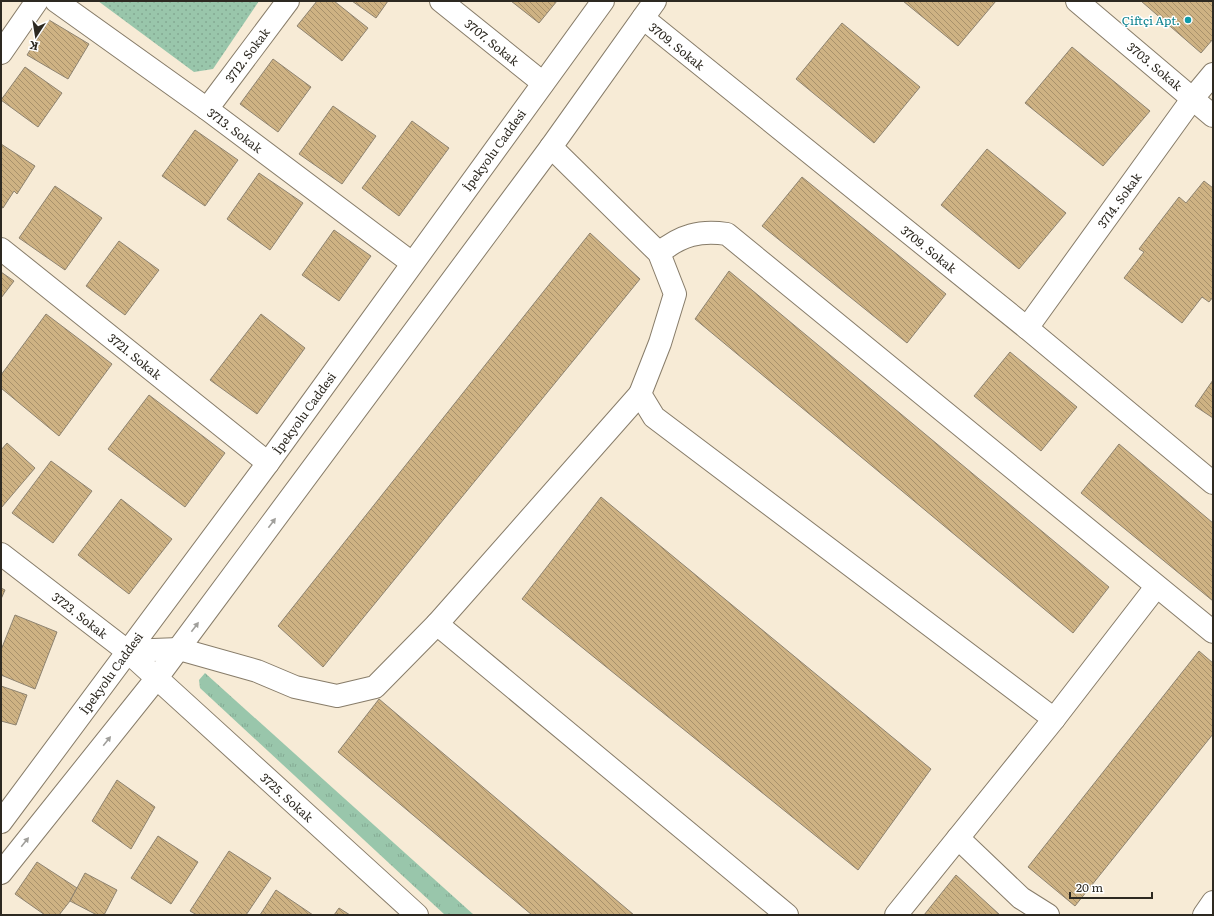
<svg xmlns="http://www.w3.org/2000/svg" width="1214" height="916" viewBox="0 0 1214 916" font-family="Literata,serif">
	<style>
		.grass { fill: url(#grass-tufts) }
		.park { fill: url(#park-dots) }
		.building { fill: url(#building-back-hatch); stroke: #8e8370 }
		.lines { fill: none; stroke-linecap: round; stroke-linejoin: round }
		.minor-casing { stroke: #877c69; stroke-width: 24 }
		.minor { stroke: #fff; stroke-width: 22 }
		.oneway { fill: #a09f9b }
		.culture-dot { fill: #0f9aa8; stroke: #fff; stroke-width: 1.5 }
		.labels { text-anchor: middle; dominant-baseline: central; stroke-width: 3; stroke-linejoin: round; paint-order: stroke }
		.culture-label { font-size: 12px; fill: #0d838f; stroke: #fff; text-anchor: end }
		.street-label { font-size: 12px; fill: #2d2921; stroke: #fff }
	</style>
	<defs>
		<pattern id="grass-tufts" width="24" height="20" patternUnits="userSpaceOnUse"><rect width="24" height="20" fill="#99c6ab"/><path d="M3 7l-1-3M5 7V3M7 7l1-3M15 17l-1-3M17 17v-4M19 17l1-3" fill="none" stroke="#84aa93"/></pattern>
		<pattern id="park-dots" width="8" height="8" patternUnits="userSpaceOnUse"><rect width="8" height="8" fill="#99c6ab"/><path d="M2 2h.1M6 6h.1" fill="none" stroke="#84aa93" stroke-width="1.8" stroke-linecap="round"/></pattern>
		<pattern id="building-back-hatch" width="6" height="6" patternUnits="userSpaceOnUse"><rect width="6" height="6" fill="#ceb283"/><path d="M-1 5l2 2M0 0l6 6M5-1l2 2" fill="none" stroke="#a8916b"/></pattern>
	</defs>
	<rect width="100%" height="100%" fill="#f7ebd6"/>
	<!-- grass -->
	<path class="grass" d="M205,673l269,242h-29l-245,-227 -1,-8z"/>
	<!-- park -->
	<path class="park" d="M98,1h161l-46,68 -19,3z"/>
	<!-- building -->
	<g class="building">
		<path d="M317,1h17l34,27 -26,33 -45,-35z"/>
		<path d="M352,1h36l-12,17z"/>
		<path d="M511,1h46l-18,22z"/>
		<path d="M903,1h93l-38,45z"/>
		<path d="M1141,1h72v38l-12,14z"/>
		<path d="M49,20l40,24 -21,35 -41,-24z"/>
		<path d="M842,23l78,64 -46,56 -78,-64z"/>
		<path d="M1072,47l78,64 -47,55 -78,-63z"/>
		<path d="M273,59l38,28 -33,45 -38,-28z"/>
		<path d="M25,67l37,26 -24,34 -37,-27z"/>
		<path d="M333,106l43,30 -34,48 -43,-30z"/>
		<path d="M412,121l37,27 -50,68 -37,-28z"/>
		<path d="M195,130l43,30 -33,46 -43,-30z"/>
		<path d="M1,144l34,22 -18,28 -3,-3 -11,17 -2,-1z"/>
		<path d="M987,149l79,64 -47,56 -78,-64z"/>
		<path d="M259,173l44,30 -33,47 -43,-31z"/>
		<path d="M802,177l144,117 -39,49 -145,-117z"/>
		<path d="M1204,181l9,7v109l-4,5 -7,-5 -20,26 -58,-45 20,-26 -5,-3 40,-52 7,6z"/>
		<path d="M55,186l47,32 -37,52 -46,-32z"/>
		<path d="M334,230l37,26 -32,45 -37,-26z"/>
		<path d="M590,233l50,46 -317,388 -45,-41z"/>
		<path d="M119,241l40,29 -34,45 -39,-29z"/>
		<path d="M729,271l380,316 -36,46 -378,-314z"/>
		<path d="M1,272l13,9 -13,17z"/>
		<path d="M46,314l66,50 -53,72 -58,-48v-13z"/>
		<path d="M261,314l44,34 -48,66 -47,-34z"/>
		<path d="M1010,352l67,55 -36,44 -67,-55z"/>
		<path d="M1213,380v38l-18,-12z"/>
		<path d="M149,395l76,58 -40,54 -77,-58z"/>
		<path d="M7,443l28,25 -34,40v-58z"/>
		<path d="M1119,444l94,79v78l-132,-108z"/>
		<path d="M51,461l41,30 -39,52 -41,-30z"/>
		<path d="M601,497l330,272 -73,101 -336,-271z"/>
		<path d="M121,499l51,40 -43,55 -51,-39z"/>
		<path d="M1,588l4,2 -4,9z"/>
		<path d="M15,615l42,17 -22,57 -34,-14v-25z"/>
		<path d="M1199,651l14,12v71l-138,172 -47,-39z"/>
		<path d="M1,686l26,9 -11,30 -15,-4z"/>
		<path d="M379,699l255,216h-102l-194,-163z"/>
		<path d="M117,780l38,27 -24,42 -39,-28z"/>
		<path d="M158,836l40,26 -27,42 -40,-26z"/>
		<path d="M229,851l42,27 -25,37h-49l-7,-4z"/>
		<path d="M37,862l40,26 -7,13 -11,14h-14l-30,-21z"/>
		<path d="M85,873l32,17 -13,25h-7l-27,-14z"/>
		<path d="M956,875l44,40h-76z"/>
		<path d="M276,890l37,25h-53z"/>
		<path d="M339,908l11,7h-16z"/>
	</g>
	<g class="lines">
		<defs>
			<g id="minor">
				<path d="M56,1l151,108 205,154"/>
				<path d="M441,1l102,82"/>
				<path d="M1077,1l136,115"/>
				<path d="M643,18l384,310 186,155"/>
				<path d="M1,53l36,-52"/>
				<path d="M207,109l81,-108"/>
				<path d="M551,147l108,106 16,41 -15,49 -20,51 14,23 400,302 -158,196"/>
				<path d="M1,249l267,214"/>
				<path d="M659,253c22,-18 41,-23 68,-19l486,398"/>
				<path d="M1027,328l166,-230 20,-24"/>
				<path d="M1,554l126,97 290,264"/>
				<path d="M437,624l350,291"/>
				<path d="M127,651l52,-2 78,22 38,16 42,9 38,-9 62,-63 203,-230"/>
				<path d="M1054,719l102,-132"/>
				<path d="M1,822l267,-359 335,-462"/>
				<path d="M958,838l63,60 27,17"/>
				<path d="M1,873l155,-194 395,-532 104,-146"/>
				<path d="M1204,915l9,-13"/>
			</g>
		</defs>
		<!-- minor casing -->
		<use href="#minor" class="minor-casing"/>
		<!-- minor -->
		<use href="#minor" class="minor"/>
	</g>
	<!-- one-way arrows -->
	<defs><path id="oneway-solid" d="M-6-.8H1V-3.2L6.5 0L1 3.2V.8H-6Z"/></defs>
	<g class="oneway">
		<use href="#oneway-solid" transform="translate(272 523) rotate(-53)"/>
		<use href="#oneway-solid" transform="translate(195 627) rotate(-53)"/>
		<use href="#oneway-solid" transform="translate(107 741) rotate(-51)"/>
		<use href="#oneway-solid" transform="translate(25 842) rotate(-51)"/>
	</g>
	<!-- markers -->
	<circle class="culture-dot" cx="1188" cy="20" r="4"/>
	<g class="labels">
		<!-- culture labels -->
		<g class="culture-label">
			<text x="1180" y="20">Çiftçi Apt.</text>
		</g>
		<!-- street labels -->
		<g class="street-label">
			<text transform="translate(492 42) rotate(39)">3707. Sokak</text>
			<text transform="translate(677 46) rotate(39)">3709. Sokak</text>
			<text transform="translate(247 55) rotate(-53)">3712. Sokak</text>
			<text transform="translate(1155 66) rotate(40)">3703. Sokak</text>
			<text transform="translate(235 130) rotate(37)">3713. Sokak</text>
			<text transform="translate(494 150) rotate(-54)">İpekyolu Caddesi</text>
			<text transform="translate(1119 200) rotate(-54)">3714. Sokak</text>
			<text transform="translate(929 249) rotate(39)">3709. Sokak</text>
			<text transform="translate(135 356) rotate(39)">3721. Sokak</text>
			<text transform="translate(304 413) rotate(-54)">İpekyolu Caddesi</text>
			<text transform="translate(80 615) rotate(38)">3723. Sokak</text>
			<text transform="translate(111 673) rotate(-54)">İpekyolu Caddesi</text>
			<text transform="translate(287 797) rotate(42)">3725. Sokak</text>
		</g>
	</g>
	<!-- border -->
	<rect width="1214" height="916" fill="none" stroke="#2d2921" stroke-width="4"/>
	<!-- north arrow -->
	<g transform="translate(36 36) rotate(192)" stroke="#ffffff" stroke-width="3" paint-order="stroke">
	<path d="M0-3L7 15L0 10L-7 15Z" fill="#2d2921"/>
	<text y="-6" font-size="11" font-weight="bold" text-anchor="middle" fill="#2d2921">K</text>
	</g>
	<!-- scale -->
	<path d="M1070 892v6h82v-6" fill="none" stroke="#2d2921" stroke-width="2"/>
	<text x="1076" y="892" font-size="12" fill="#2d2921" stroke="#ffffff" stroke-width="3" paint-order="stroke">20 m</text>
</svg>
